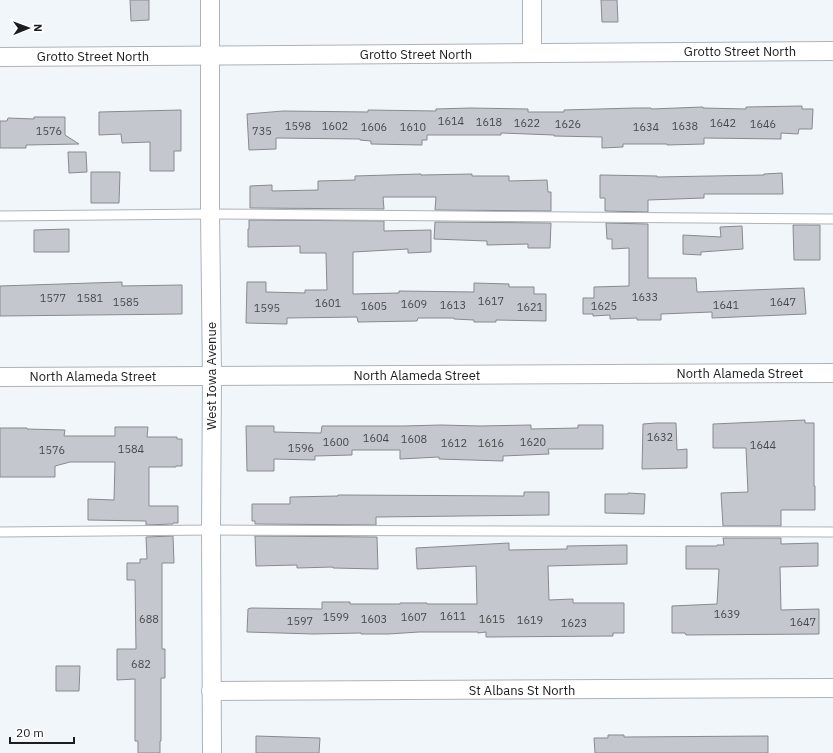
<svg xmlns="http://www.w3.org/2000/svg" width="833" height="753" viewBox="0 0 833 753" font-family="'IBM Plex Sans',sans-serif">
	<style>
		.building { fill: #c4c8ce; stroke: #878b90 }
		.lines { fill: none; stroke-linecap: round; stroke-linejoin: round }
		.service-casing { stroke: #aeb3b8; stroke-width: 11 }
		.minor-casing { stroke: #aeb3b8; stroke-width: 20 }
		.service { stroke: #fff; stroke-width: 9 }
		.minor { stroke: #fff; stroke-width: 18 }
		.labels { text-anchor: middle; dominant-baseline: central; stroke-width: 3; stroke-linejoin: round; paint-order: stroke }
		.number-label { font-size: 11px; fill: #46484b }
		.street-label { font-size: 13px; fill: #1c1d1f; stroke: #fff }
	</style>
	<rect width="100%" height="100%" fill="#f1f6fb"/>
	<!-- building -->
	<g class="building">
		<path d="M130,0h19v20l-18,1z"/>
		<path d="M601,0h16l1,22h-16z"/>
		<path d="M802,106v3h11l-1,20h-13l-1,5 -17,-1v6l-77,-1v6l-37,1v-1h-44v3l-21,1v-11l-48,-1v-1l-53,-2v2h-74v5h-5v5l-51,-1v-3l-11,-1v-1l-84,-1v11l-27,1 -2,-36 36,-3 85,1v-2l68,1v-2l34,-1 58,1v3h36v-2l71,-2h16v1l52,-2v1l43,1v-2z"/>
		<path d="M181,110v41h-7v20h-24v-29l-28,1 -1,-9 -22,1v-23z"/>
		<path d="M34,117h31v18l14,9 -53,1v3h-26v-27h7l1,-3 26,1z"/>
		<path d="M68,152h18l1,20 -18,1z"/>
		<path d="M91,172h29l-1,31h-28z"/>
		<path d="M782,173l1,21h-79v4l-56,2v12l-43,-1v-13h-5v-23l57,1v1l107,-2v-1z"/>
		<path d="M421,174v1l51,-1v2h37v5l38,-1 1,12h3v19l-116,-1 1,-13h-53l1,12 -134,-1v-22l22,-1v6l46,-1v-9l37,-1v-4z"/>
		<path d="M249,220l135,1v10l47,-1v22l-23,1v-4l-55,3v42l46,-1v-2l75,1v-9l35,1v3h25v7h12v27l-50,-1v2h-22v-2l-20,-1v-1h-36l-1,3 -59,1 -1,-5 -70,1v6l-41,-1 1,-41h19v10l39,1v-3h22l-1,-37h-26v-7l-52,1v-18h1z"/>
		<path d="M435,222l116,1 -1,25h-22v-4l-41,1v-4l-53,-2z"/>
		<path d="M606,223l42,1v54h48l1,14 107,-4 2,26 -94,4v-6l-51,2v6h-24v-2l-27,1v-4l-17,1v-2h-10v-16h11v-11l35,-1v-38l-17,1v-10h-5z"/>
		<path d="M793,225h27v35h-26z"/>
		<path d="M742,226l1,23 -42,3v3l-18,-1v-19l38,2 -1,-10z"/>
		<path d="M69,229v23h-35v-22z"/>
		<path d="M122,282v4l60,-1v29l-182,2v-30z"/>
		<path d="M805,420v3h9v63h1v24h-34v16h-58l-2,-33 27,-1 -2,-44h-33v-24z"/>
		<path d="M656,423h20l1,27 10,-1v19l-45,1 1,-45z"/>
		<path d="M441,425l39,1 51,-1v4l47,-1v-3h25v24h-55l1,5 -46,2v5l-64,-2v-2l-39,2v-9h-48v5l-37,1v4l-41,-1v12h-27l-1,-45h28v6l47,1 1,-7h82z"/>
		<path d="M115,427h33l-1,10h30v2h5v27h-6v1h-27v39h29v17h-5v1l-27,1v-4l-58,-1v-21l26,1 1,-38h-45l-15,4v11h-55v-49h27v1l38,1 -1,6h51z"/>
		<path d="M524,492h25v23l-173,2v8l-121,-1v-3h-3v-17h38v-7l48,-1v-1l186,1z"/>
		<path d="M628,493l17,1 -1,20 -39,-1v-19h23z"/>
		<path d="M173,536l1,27h-12v86h3v29h-4v63h-1v12h-22v-12h-3v-62l-18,1v-31h19l-1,-69h-8v-17h13v-4h7l-1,-22z"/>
		<path d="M255,536l122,1 1,32 -45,-1v-1l-36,1v-3l-41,1z"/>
		<path d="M723,538h58v6l37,-1v23l-38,1 1,43 38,-1v25l-133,1 -1,-2h-13v-27l45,-2 2,-35h-33v-23h31v-1h7z"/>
		<path d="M509,543v7l58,-1v-3l60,-1v19l-79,2 1,34 24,-1v4h51v30h-11v3l-127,1v-5l-8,1v-1h-59l-31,2h-27v-1l-48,1 -66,-2 1,-23 3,-1 71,1v-7h28v2h50v-1h27v1h50l-1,-38 -59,3 -1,-21z"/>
		<path d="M56,666h24l-1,25h-23z"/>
		<path d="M608,735h16v2l144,-1v17h-173l-1,-15h14z"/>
		<path d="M256,736l64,2 -1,15h-63z"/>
	</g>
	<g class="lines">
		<defs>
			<g id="service">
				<path d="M0,216l210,-2 623,5"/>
				<path d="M0,532l211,-2 622,2"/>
			</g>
			<g id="minor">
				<path d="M210,0v214l2,162 -1,154 1,223"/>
				<path d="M532,53v-53"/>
				<path d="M0,57l833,-6"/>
				<path d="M0,377l833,-4"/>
				<path d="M211,691l622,-3"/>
			</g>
		</defs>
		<!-- service casing -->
		<use href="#service" class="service-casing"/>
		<!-- minor casing -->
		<use href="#minor" class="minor-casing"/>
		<!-- service -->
		<use href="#service" class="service"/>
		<!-- minor -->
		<use href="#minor" class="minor"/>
	</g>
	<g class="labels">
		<!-- number labels -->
		<g class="number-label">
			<text x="451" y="121">1614</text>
			<text x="489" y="122">1618</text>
			<text x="527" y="123">1622</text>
			<text x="723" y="123">1642</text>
			<text x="568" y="124">1626</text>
			<text x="763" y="124">1646</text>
			<text x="298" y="126">1598</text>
			<text x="335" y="126">1602</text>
			<text x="685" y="126">1638</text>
			<text x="374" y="127">1606</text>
			<text x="413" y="127">1610</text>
			<text x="646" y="127">1634</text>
			<text x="49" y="131">1576</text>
			<text x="262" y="131">735</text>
			<text x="645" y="297">1633</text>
			<text x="53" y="298">1577</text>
			<text x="90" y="298">1581</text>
			<text x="491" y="301">1617</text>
			<text x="126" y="302">1585</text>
			<text x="783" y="302">1647</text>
			<text x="328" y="303">1601</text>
			<text x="414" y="304">1609</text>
			<text x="453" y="305">1613</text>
			<text x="726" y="305">1641</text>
			<text x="374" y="306">1605</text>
			<text x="604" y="306">1625</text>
			<text x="530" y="307">1621</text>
			<text x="267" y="308">1595</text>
			<text x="660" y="437">1632</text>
			<text x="376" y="438">1604</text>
			<text x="414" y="439">1608</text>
			<text x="336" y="442">1600</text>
			<text x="533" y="442">1620</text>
			<text x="454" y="443">1612</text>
			<text x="491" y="443">1616</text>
			<text x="763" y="445">1644</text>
			<text x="301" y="448">1596</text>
			<text x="131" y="449">1584</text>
			<text x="52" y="450">1576</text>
			<text x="727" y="614">1639</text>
			<text x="453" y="616">1611</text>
			<text x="336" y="617">1599</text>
			<text x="414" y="617">1607</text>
			<text x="149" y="619">688</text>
			<text x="374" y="619">1603</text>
			<text x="492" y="619">1615</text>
			<text x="530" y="620">1619</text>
			<text x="300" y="621">1597</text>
			<text x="803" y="622">1647</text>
			<text x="574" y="623">1623</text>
			<text x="141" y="664">682</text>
		</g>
		<!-- street labels -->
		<g class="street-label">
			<text x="740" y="51">Grotto Street North</text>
			<text x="416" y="54">Grotto Street North</text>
			<text x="93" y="56">Grotto Street North</text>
			<text x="740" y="373">North Alameda Street</text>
			<text x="417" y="375">North Alameda Street</text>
			<text x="93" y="376">North Alameda Street</text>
			<text transform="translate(211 376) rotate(-90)">West Iowa Avenue</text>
			<text x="522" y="690">St Albans St North</text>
		</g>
	</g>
	<!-- north arrow -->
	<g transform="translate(28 28) rotate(89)" stroke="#ffffff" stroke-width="3" paint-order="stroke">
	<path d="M0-3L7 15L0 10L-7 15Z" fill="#1c1d1f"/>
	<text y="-6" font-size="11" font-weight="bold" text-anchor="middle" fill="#1c1d1f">N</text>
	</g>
	<!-- scale -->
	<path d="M10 737v6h64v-6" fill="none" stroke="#1c1d1f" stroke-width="2"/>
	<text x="16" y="737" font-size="12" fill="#1c1d1f" stroke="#ffffff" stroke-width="3" paint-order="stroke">20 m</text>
</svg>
